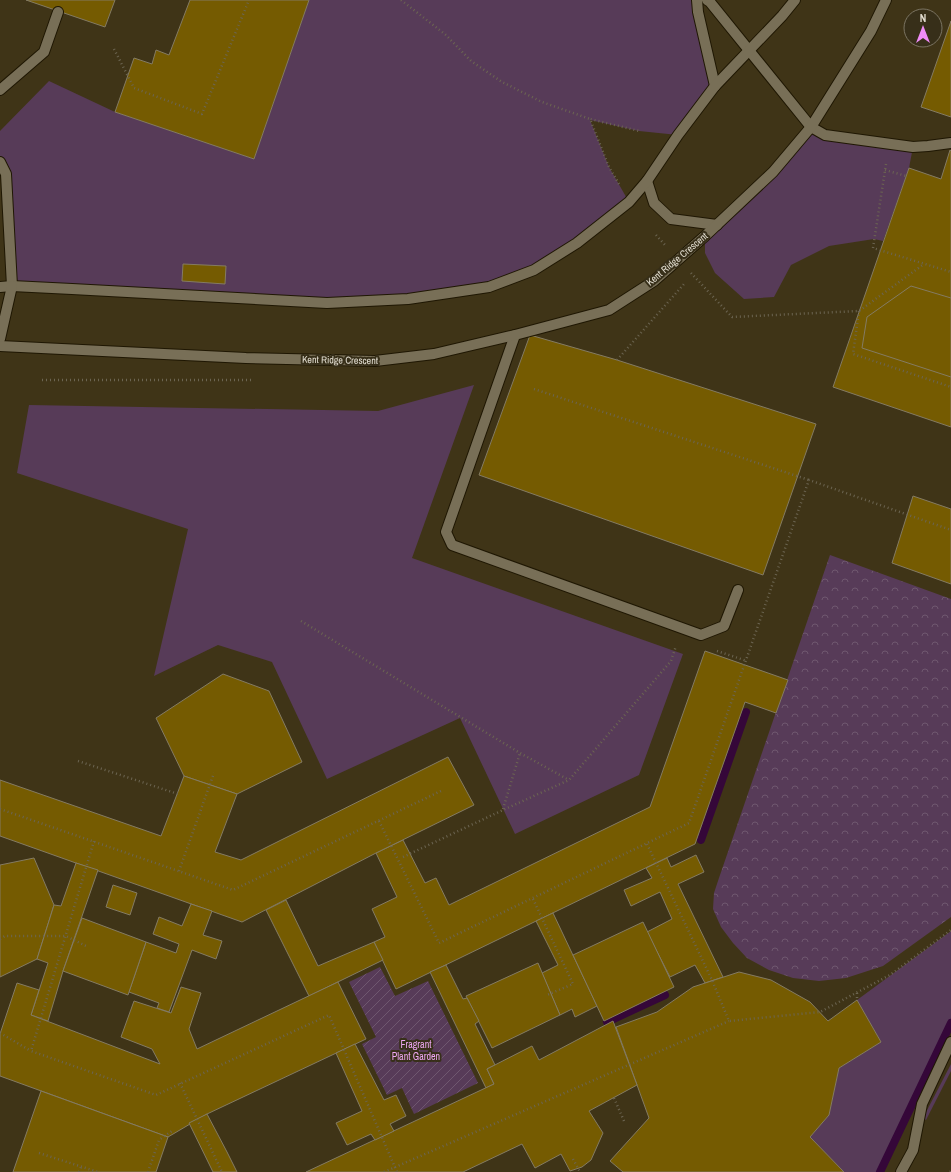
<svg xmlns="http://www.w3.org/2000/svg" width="951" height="1172" viewBox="0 0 951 1172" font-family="'Archivo Narrow',sans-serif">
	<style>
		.built { fill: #3f3417; fill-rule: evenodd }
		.green { fill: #573b58 }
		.forest { fill: url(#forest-crowns) }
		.garden { fill: url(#garden-furrows) }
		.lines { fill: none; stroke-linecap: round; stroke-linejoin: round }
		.stream { stroke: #350739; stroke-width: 8 }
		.building { fill: #755b01; stroke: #847b63 }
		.service-casing { stroke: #1f1703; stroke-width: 12 }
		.minor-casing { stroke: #1f1703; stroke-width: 12 }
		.path { stroke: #6c6552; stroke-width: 2.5; stroke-dasharray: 1 3; stroke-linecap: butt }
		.service { stroke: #786f57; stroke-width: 10 }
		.minor { stroke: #786f57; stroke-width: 10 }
		.labels { text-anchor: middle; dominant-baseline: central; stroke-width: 4; stroke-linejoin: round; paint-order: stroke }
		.street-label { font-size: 10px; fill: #e1dccf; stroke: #372f19 }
		.park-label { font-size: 10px; fill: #eea7f3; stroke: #372f19 }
	</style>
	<defs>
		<pattern id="forest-crowns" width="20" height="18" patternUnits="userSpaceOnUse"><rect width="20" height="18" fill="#573b58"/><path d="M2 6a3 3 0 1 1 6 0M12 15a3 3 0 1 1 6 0" fill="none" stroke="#6f576f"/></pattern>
		<pattern id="garden-furrows" width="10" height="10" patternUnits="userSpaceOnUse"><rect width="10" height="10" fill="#573b58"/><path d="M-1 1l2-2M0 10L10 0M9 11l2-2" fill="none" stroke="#6f576f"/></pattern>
	</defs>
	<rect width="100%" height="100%" fill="#372f19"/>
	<!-- built -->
	<path class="built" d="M0,0h951v1172h-951zM911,16h24v24h-24z"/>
	<!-- green -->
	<g class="green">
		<path d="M309,0h389l17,86 -37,49 -39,-4 -49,-11 19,47 20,35 -52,41 -88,44 -162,16 -315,-17 -12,-124v-31l49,-50 66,31 139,47z"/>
		<path d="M811,127l14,8 88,12 -4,21 -26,73 -9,-2 -45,7 -38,19 -17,32 -30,2 -29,-26 -10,-20v-17z"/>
		<path d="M474,385l-62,173 271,96 -44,121 -124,59 -55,-116 -133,61 -55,-117 -54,-17 -64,31 34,-147 -171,-56 12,-68 349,6z"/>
		<path d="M951,931v92l-71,149h-36l-34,-35 19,-22 10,-47 42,-26 -24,-42z"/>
		<path d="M951,1064v7l-25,49 -3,-2z"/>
	</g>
	<!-- forest -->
	<path class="forest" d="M830,555l121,44v318l-68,49 -37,12 -27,3 -26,-3 -24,-8 -22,-12 -14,-15 -12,-16 -8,-18 1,-16 5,-15z"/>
	<!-- garden -->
	<path class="garden" d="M380,967l15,29 33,-15 50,102 -64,31 -12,-26 -15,7 -25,-51 14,-7 -27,-55z"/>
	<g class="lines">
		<!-- stream -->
		<g class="stream">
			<path d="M701,840l45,-128"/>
			<path d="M607,1022l58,-27"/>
			<path d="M880,1172l71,-149"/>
		</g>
	</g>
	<!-- building -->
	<g class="building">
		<path d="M26,0h89l-10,27z"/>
		<path d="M190,0h119l-55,159 -139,-47 19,-54 18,6 4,-14 13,5z"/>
		<path d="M951,21v96l-30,-10z"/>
		<path d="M950,150l1,1v276l-118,-40 76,-219 32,11z"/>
		<path d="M183,264l43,2 -1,18 -43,-3z"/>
		<path d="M911,286l40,12v79l-89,-29 5,-31z"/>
		<path d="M530,335l87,25 199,64 -53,151 -284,-100z"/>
		<path d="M913,496l38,13v75l-59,-21z"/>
		<path d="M705,651l83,29 -12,33 -31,-11 -50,142 -299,145 -22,-47 11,-5 -13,-28 25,-12 -21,-44 27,-13 22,43 11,-5 13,27 201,-98z"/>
		<path d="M223,674l46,17 33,71 -65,32 -53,-18 -28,-58z"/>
		<path d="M448,757l26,48 -98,48 -134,69 -242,-86v-56l161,56 23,-60 53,18 -22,58 26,8z"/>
		<path d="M696,855l8,17 -26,12 45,93 -18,6 -10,-18 -25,12 -23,-45 25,-13 -12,-27 -29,14 -7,-16 28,-12 -6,-10 21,-10 4,9z"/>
		<path d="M34,858l20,47 -17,54 -37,18v-112z"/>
		<path d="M76,863l22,7 -35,101 -15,50 -17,-6 17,-52 -11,-4 17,-54 7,1z"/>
		<path d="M113,885l24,8 -7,22 -24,-8z"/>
		<path d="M286,900l32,66 56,-24 9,18 -74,36 -43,-86z"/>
		<path d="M191,904l21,7 -9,24 19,6 -6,18 -24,-9 -23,62 -12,-4 2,-5 -30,-11 17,-50 30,11 3,-9 -26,-10 6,-17 23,9z"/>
		<path d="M553,913l44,93 -22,11 -3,-8 -12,6 -18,-42 16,-8 -22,-44z"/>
		<path d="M82,918l64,24 -18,53 -65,-24z"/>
		<path d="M643,922l31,65 -70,34 -31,-66z"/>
		<path d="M538,963l22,52 -68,33 -26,-52z"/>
		<path d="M446,965l17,34 4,-1 12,23 -4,3 20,41 -8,4 7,15 -8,4 -56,-116z"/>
		<path d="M739,972l32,8 39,22 18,19 29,-21 24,42 -42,26 -10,47 -19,22 34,35h-221l-13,-11 39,-43 -33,-91 41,-15 36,-25z"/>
		<path d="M338,982l28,57 -159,75 -39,23 -168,-61v-42l17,-51 22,7 -8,25 129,49 -8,-15 -31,-12 13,-36 37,12 10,-26 20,6 -12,36 8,20z"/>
		<path d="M613,1021l24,64 -48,26 14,22 -12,27 -9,7 -12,4 -9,-17 -26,14 -13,-24 -59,28h-157l188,-88 -7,-15 45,-23 7,14z"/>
		<path d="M355,1044l29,56 12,-5 10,21 -16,8 4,7 -19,9 -4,-6 -24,11 -11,-22 26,-12 -26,-58z"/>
		<path d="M41,1091l127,46 -12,35h-143z"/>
		<path d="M207,1114l20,38 10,20h-24l-24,-49z"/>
	</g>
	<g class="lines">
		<defs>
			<g id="service">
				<path d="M697,0l1,12 17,74"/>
				<path d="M707,0l3,2 101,125 14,8 88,12 15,-1 23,-3"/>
				<path d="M0,90l44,-38 14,-40"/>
				<path d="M0,162l6,12 6,112"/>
				<path d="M515,335l-69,197 6,13 249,90 23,-9 14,-36"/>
				<path d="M901,1172l12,-22 9,-46 29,-62"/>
			</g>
			<g id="minor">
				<path d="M647,181l7,22 17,16 46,6"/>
				<path d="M0,287l12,-1 60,3 255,14 81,-4 81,-12 45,-17 43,-27 52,-41 18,-21 31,-46 37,-49 67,-70 13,-16"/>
				<path d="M0,339l12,-53"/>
				<path d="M0,346l246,12 129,3 59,-7 81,-19 94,-25 45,-29 51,-45 68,-64 38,-45 60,-96 15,-31"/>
			</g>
		</defs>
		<!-- service casing -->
		<use href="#service" class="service-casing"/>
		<!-- minor casing -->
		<use href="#minor" class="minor-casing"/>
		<!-- path -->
		<g class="path">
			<path d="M401,0l45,35 25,26 31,21 40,20 48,17"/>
			<path d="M114,49l20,39 68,26 47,-114"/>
			<path d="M886,164l-13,84 78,24"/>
			<path d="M885,170l21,6"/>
			<path d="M619,184l-10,-17 -19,-48 49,12"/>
			<path d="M656,235l9,10"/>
			<path d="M691,273l41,44 127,-6 65,-47"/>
			<path d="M859,311l-6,43 98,33"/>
			<path d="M617,360l67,-76"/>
			<path d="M42,380h210"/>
			<path d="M534,389l275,91"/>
			<path d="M301,621l219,132 49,27"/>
			<path d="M717,651l30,10"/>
			<path d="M78,761l100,33"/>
			<path d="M0,809l233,81 208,-99"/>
			<path d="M503,809l17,-56"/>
			<path d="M379,821l60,122 250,-120 120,-343 142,50"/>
			<path d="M94,841l-63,210 125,44 173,-80 68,157"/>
			<path d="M647,844l65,136 17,41 91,-9 70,-37 61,-45"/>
			<path d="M403,857l100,-47 66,-30 102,-119 5,-15"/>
			<path d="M179,871l35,-98"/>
			<path d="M533,899l40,85 -26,11"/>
			<path d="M0,939l5,-3h61l20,10"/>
			<path d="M857,993v7"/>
			<path d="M0,1033l31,18"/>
			<path d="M180,1083l42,89"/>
			<path d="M614,1098l10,23"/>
			<path d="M39,1153l59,19"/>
			<path d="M573,1159l7,13"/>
			<path d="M79,1172l2,-5"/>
			<path d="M148,1172l11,-32 13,-9"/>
			<path d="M384,1172l345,-151"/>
			<path d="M950,1172l1,-1"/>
		</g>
		<!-- service -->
		<use href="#service" class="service"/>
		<!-- minor -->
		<use href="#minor" class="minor"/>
	</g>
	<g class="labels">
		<!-- street labels -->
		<g class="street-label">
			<text transform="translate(677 259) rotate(-40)">Kent Ridge Crescent</text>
			<text transform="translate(340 360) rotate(1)">Kent Ridge Crescent</text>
		</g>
		<!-- park labels -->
		<g class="park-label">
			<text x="416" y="1044">Fragrant<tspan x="416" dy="12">Plant Garden</tspan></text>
		</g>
	</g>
	<!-- north arrow -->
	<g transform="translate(923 28)"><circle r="19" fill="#372f19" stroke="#7b7462"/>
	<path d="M0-3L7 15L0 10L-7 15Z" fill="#ef8bf7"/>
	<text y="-6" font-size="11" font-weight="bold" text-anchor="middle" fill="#e1dccf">N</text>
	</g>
</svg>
